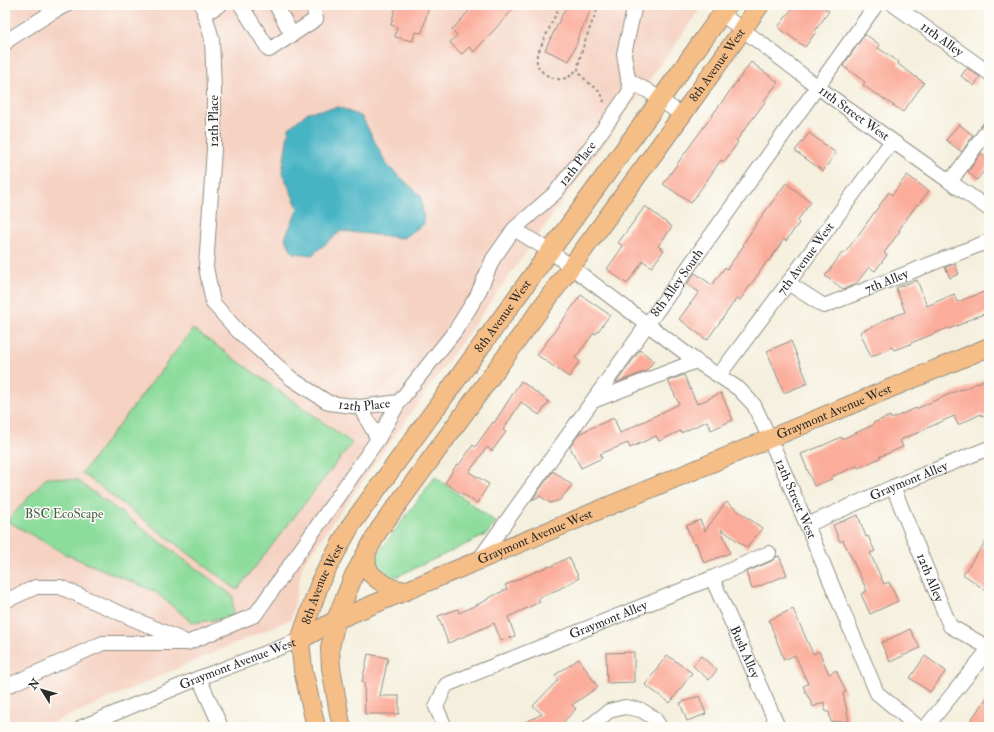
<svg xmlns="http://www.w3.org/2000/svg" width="994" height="732" viewBox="0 0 994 732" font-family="'IM FELL Double Pica',serif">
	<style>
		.built { fill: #f5d2c2 }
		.green { fill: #8cdc9b; stroke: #5c8463 }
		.water { fill: #47b4c4; stroke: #397078 }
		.building { fill: #fbac9a }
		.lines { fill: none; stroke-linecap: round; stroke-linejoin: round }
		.minor-casing { stroke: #908e84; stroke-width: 16 }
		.major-casing { stroke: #908e84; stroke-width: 20 }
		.path { stroke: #908e84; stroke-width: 2; stroke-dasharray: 3 3; stroke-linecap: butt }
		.minor { stroke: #fff; stroke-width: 14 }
		.major { stroke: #f6be87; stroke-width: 18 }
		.labels { text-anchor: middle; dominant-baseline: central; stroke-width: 3; stroke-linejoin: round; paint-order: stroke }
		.street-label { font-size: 13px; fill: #2b2b2b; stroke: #fdfcf7 }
		.park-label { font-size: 13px; fill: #48604d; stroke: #fdfcf7 }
	</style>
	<rect width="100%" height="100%" fill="#fdfcf7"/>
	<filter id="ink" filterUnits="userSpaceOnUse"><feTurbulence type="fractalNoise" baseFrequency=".025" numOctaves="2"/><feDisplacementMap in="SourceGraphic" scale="8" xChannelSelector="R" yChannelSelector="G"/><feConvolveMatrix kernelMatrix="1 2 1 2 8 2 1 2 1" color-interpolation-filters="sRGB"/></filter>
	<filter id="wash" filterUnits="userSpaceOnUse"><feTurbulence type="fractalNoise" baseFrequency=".012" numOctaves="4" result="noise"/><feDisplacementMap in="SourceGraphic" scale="16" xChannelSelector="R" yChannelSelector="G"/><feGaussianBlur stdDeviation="0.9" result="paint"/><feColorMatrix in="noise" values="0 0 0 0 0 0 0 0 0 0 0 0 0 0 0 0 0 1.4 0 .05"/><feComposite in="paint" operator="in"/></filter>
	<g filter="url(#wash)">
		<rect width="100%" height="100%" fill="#f5f0de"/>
		<!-- built -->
		<path class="built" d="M5,5h698l-400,559 -12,55 -248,108h-38z"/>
		<!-- green -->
		<g class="green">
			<path d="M193,329l159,114 -115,147 -155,-117z"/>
			<path d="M47,477l30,3 156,116v21l-40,6 -39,-32 -87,-36 -60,-34z"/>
			<path d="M435,477l61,45 -10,13 -88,41c-2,0 -4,1 -6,1 -9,-1 -17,-11 -15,-19 0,-2 2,-4 2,-6z"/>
		</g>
		<!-- water -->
		<path class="water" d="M339,107l23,10 25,48 34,31 3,28 -21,14 -62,-7 -29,24 -19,-2 -8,-15 13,-30 -16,-36 7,-44 19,-16z"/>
		<g id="blocks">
			<!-- building -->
			<g class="building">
				<path d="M396,5h33l-7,28 -7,-1 -2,9 -18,-4 2,-10 -6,-2z"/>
				<path d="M474,5h43l-43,47 -5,-5 -7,7 -12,-11 7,-8 -5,-5z"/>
				<path d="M567,5h26l-16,35h1l-9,21 -24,-11z"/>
				<path d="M795,5h25l9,6 -14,20 1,1 -11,15 -27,-20z"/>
				<path d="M865,34l15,11 -2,3 21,14 -1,2 26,19 -21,29 -26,-18v1l-14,-10 2,-3 -22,-16z"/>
				<path d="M751,62l27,20 -14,19 1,1 -29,39 2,1 -14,20 -3,-2 -30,43 -28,-19 29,-41z"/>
				<path d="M967,68l13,9 -6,9 -13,-10z"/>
				<path d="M959,124l14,11 -11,17 -16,-12z"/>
				<path d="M809,133l27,20 -13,18 -28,-20z"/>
				<path d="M981,153l8,6v5l-12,16 -9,-8z"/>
				<path d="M907,175l22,16 -11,14 -1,-1 -18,26 1,1 -16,22 3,2 -12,16 -6,-4 -13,17 -13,5 -18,-13 17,-23 2,1 15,-20 30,-42 3,3z"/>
				<path d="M786,183l25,19 -14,19 2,2 -13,18 -2,-2 -15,22 -1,-1 -28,40 -3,-2 -30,42 -28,-21 20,-27 -12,-8 8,-11 17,12 13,-18 2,2 17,-24 -1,-1 16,-24z"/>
				<path d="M645,206l27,21 -14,19 6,4 -12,17 -9,-6 -16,23 -20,-15 16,-23 -5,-3z"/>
				<path d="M955,264l4,10 -9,4 -5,-11z"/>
				<path d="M917,280l10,26 27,-12 3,8 32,-12v22l-24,9 1,1 -17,7 -1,-1 -37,15v1l-17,6 -2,-3 -21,10 -11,-25 23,-10 -1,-1 23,-9 -9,-24z"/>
				<path d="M581,295l29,20 -14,19 -2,-1 -19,25 5,3 -11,16 -32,-22z"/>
				<path d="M791,341l17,42 -24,10 -17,-42z"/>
				<path d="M640,350l14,11 -8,10 -30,12z"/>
				<path d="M684,375l13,29 24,-11 12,27 -22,10 -4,-9 -26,12 -1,-2 -21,10 -3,-5 -26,12 -2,-5 -28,11 2,4 -21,10 -11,-21 9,-13 14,-7 21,-9 6,15 59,-29 -11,-23z"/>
				<path d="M989,378v35l-7,3 -1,-2 -23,11 -4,-9 -29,13v1l-25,10 3,7 -24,10 1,1 -22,10 -1,-2 -26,11 1,2 -18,7 -13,-32 23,-9 17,-8 1,2 31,-14v-2l17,-7 1,3 25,-11v1l45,-20v1z"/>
				<path d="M521,381l28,21 -10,13 -18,-13 -18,28 3,2 -14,19 -5,-4 -18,25 20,12 -12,19 -32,-20 12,-19 2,1 14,-20 2,2 18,-25 1,1z"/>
				<path d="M553,471l19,14 -12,15 -10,3 -10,-7 -8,4z"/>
				<path d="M726,502l36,26 -15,20 -26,-19 9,24 -26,10 -8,-20 -2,1 -8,-18 14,-6 5,11z"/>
				<path d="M858,515l8,22 2,-1 7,15 -5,2 14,31 5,-2 9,19 -28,13 -9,-20 6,-3 -24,-51 -3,2 -7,-17z"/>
				<path d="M989,537v56l-26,-19z"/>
				<path d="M779,556l8,19 -35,14 -6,-17 26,-11 4,-4z"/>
				<path d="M569,557l10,21 -20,11 -21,9 2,4 -32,15 7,19 -14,5 -7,-18 -26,12 -20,8 -10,-27 20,-7 1,4 28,-13v-1l20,-10 -2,-4 44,-19 1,1z"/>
				<path d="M793,609l20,45 6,-3 10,23 7,-4 10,22 -3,1 6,28 -18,1 -2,-10h-3l-2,-10 -11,5 -10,-21 5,-2 -13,-29 -11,5 -15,-40z"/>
				<path d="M910,629l10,19 -30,14 -9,-19z"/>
				<path d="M634,652v30l-27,1 -1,-30z"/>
				<path d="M368,654l20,4 -8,38h19v18h-34l-1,-31 -2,-1z"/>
				<path d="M667,655l25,18 -22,30 -25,-18z"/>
				<path d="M701,656l16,14 -8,10 -16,-14z"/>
				<path d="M925,656l21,15 -16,21 -20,-14z"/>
				<path d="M579,659l19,28 -26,18 4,4 -17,18h-43l26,-13 -9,-8 25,-26 -3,-5z"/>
				<path d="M989,695v32h-24l11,-14z"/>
				<path d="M699,696l7,18 -19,7 -7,-18z"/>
			</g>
		</g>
	</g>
	<g filter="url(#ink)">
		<use href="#blocks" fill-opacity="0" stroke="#908e84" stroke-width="1"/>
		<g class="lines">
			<defs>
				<g id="minor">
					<path id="s1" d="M202,5l10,34 2,51v59l-8,118 7,36 24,27 55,49 37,24 31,4 39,-5 56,-71 22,-35 16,-37 21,-30 41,-36 34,-44 41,-58 -6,-37 11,-49"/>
					<path d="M241,5l28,45 47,-31 -3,-14"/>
					<path d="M276,5l16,30"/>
					<path id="s2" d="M894,5l95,68"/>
					<path d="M204,14l16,-9"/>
					<path id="s3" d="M721,14c33,23 65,49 97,73 56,42 114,82 171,122"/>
					<path d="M5,44l3,-4 46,-29 12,-6"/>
					<path d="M628,80l20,11 34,24"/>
					<path d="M950,182l39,-54"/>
					<path id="s4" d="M514,229l36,22 146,110 43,28 15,16 16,34 37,86 70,168 41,34"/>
					<path id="s5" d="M788,283l36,23 165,-65"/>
					<path id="s6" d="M719,375l69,-92 104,-142"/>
					<path d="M593,401l103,-40"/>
					<path d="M378,439l21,-37"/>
					<path id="s7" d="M893,487l57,139 39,22"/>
					<path id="s8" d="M807,525l86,-38 96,-39"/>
					<path id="s9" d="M478,561l398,-556"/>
					<path id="s10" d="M712,578l66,149"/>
					<path d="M5,601l31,-14h24l122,53"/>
					<path d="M199,678l22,49"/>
					<path d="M5,687l98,-44h84l68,-28 123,-176 -18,-32"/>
					<path id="s11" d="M82,727l117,-49 101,-38"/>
					<path id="s12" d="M445,727l-9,-20 10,-22 266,-107 57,-25"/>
					<path d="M589,727l20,-16 16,-4 16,3 13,8 6,9"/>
					<path d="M926,727l63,-78"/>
				</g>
				<g id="major">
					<path d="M366,553l1,13 4,8 7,6 13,8 15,3"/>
					<path id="s13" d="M300,640l36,-20 653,-273"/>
					<path id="s14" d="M316,727l-13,-57 -3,-30 21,-60 30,-55 309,-425 68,-95"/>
					<path id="s15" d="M343,727l-2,-3 -10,-56 -1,-20 6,-28 18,-45 25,-45 303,-415 78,-110"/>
				</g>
			</defs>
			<!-- minor casing -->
			<use href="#minor" class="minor-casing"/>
			<!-- major casing -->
			<use href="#major" class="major-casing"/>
			<!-- path -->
			<g class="path">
				<path d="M560,5l-23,50c-2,12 5,19 16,23 3,0 7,2 9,1 7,-1 11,-5 15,-10"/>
				<path d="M599,5c-7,18 -19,45 -21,64 2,5 5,9 10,13 8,8 16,9 16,23"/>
			</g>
			<!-- minor -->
			<use href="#minor" class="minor"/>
			<!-- major -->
			<use href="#major" class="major"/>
		</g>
	</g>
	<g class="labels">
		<!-- street labels -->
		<g class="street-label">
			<text stroke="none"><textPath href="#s2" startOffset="59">11th Alley</textPath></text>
			<text stroke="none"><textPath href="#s15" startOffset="784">8th Avenue West</textPath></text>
			<text stroke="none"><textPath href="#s3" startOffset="166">11th Street West</textPath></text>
			<text transform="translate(214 121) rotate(-90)">12th Place</text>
			<text stroke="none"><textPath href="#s1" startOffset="825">12th Place</textPath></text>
			<text stroke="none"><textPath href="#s6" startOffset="145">7th Avenue West</textPath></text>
			<text stroke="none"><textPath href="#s5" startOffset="110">7th Alley</textPath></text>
			<text stroke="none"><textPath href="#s9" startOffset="342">8th Alley South</textPath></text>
			<text stroke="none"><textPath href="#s14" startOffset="473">8th Avenue West</textPath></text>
			<text stroke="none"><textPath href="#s1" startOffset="490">12th Place</textPath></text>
			<text stroke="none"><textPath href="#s13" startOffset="581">Graymont Avenue West</textPath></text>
			<text stroke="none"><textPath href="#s8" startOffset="111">Graymont Alley</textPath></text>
			<text stroke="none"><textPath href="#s4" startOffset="401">12th Street West</textPath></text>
			<text stroke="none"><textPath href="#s13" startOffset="257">Graymont Avenue West</textPath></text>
			<text stroke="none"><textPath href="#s7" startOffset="98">12th Alley</textPath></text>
			<text stroke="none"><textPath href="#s14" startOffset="149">8th Avenue West</textPath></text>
			<text stroke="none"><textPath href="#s12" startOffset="221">Graymont Alley</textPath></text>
			<text stroke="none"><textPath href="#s10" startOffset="81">Bush Alley</textPath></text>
			<text stroke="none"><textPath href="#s11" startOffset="168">Graymont Avenue West</textPath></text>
		</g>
		<!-- park labels -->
		<g class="park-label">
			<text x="64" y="514">BSC EcoScape</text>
		</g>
	</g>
	<!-- margin -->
	<rect width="994" height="732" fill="none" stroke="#fdfcf7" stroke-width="20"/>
	<!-- north arrow -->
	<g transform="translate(42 690) rotate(307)" stroke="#fdfcf7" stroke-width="3" paint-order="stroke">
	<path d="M0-3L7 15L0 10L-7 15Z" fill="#2b2b2b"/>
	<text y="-6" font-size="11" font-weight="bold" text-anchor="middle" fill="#2b2b2b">N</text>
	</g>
</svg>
